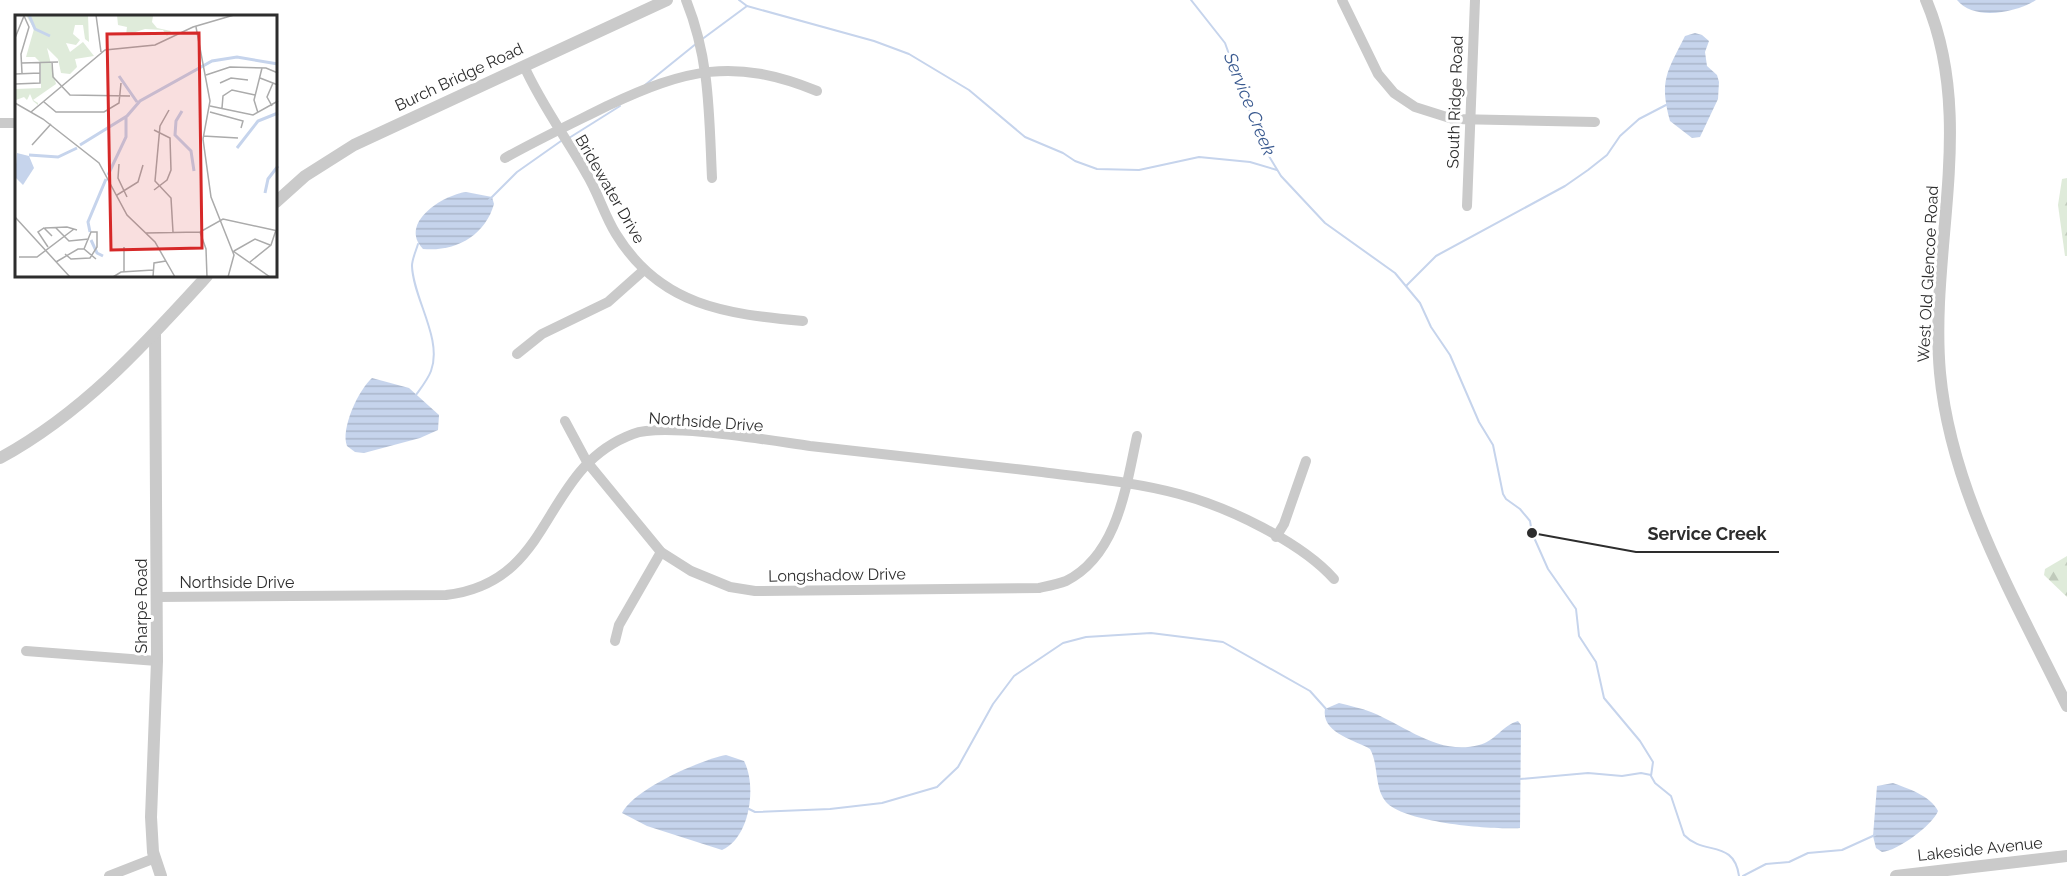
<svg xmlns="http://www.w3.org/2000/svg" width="2067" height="876" viewBox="0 0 2067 876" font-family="Raleway,sans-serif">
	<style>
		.forest { fill: url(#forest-firs) }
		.water { fill: url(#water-rules) }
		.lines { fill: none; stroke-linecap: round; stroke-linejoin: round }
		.stream { stroke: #c6d4ec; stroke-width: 2 }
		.minor { stroke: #cacaca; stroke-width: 10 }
		.tertiary { stroke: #cacaca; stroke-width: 12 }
		.labels { text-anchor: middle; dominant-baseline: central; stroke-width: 6; stroke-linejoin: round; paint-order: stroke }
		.street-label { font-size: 16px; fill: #2d2d2d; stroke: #fff }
		.water-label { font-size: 18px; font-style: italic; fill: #3a5a90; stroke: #fff }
		.inset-river { fill: none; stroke: #c6d4ec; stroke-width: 3 }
		.inset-road { fill: none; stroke: #ababab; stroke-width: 1.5 }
		.view { fill: #d62828; fill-opacity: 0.15; stroke: #d62828; stroke-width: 3 }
		.inset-edge { fill: none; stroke: #2d2d2d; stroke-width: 3 }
		.leader { fill: none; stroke: #2d2d2d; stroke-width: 2 }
		.callout-dot { fill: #2d2d2d; stroke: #fff; stroke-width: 2 }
		.callout-label { font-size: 18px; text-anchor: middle; font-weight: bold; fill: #2d2d2d; stroke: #fff; stroke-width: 6; stroke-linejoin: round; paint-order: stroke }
	</style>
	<defs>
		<pattern id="forest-firs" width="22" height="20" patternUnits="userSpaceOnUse" patternTransform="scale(1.5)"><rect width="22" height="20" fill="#dfebda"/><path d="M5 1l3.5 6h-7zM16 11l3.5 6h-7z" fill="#c0cabb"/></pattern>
		<pattern id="water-rules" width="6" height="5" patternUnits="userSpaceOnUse" patternTransform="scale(1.5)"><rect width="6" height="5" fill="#c6d4ec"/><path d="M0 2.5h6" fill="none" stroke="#aab6cb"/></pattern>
	</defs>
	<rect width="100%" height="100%" fill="#fff"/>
	<!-- forest -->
	<g class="forest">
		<path d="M2067,178v78h-2l-7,-51 4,-26z"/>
		<path d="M2067,556v41l-23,-22 1,-6z"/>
	</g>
	<!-- water -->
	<g class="water">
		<path d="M1957,0h79c-21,13 -62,21 -79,0z"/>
		<path d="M1695,33l7,2 7,6 -4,11 2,14 10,9 2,7 -1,17 -18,38 -8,1 -22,-17c-11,-41 -3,-49 15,-85z"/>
		<path d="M466,192l26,5 2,7c-9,32 -39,48 -71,45 -25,-26 20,-54 43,-57z"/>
		<path d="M372,378l37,10 30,27 -1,15 -18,8 -56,15 -9,-1 -8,-6c-7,-17 12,-57 25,-68z"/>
		<path d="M1339,703c11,3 22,5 32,9 35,14 68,44 108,33 15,-3 24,-20 39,-24l3,4 -1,103c-27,2 -115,-5 -134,-26 -12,-14 -7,-37 -16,-53 -15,-9 -49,-16 -45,-40z"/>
		<path d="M726,755l18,6c13,25 6,77 -22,89l-75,-24 -25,-13c12,-24 78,-53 104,-58z"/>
		<path d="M1893,783c14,5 38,13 45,28 -6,15 -41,40 -56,41l-6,-4 -3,-12 4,-50z"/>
	</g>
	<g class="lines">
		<!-- stream -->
		<g class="stream">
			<path d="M739,0l8,6 127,35 35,13 60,36 56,47 38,16 12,8 22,8 42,1 60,-13 51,5 27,8"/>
			<path d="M1191,0l34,43 36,100 20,33 44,47 70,50 25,30 11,24 19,28 29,67 14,23 10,49 3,5 14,10 10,12 2,12 16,36 28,40 3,27 17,26 8,36 36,43 13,21 -2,14 4,7 16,13 13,39c20,21 50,4 55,41"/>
			<path d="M701,40l46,-34"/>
			<path d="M645,85l52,-42"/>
			<path d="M569,138l51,-32"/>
			<path d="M489,200l28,-28 44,-31"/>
			<path d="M1406,286l30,-30 129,-70 23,-16 19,-15 13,-19 19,-17 27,-14"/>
			<path d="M416,395c5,-7 12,-16 15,-24 12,-32 -18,-73 -19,-105 0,-7 4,-15 6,-22"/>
			<path d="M1520,779l68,-6 34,3 19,-3 10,2"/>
			<path d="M749,809l6,3 75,-3 52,-6 55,-16 21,-20 35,-63 21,-28 49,-33 23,-6 65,-4 72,9 87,49 17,19"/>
			<path d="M1743,876l23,-12 23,-2 19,-9 34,-3 33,-15"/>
		</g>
		<!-- minor -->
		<g class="minor">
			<path d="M686,0c24,59 23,115 26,178"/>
			<path d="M1342,0l36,74 16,19 21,14 38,12 142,3"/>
			<path d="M524,66c17,38 41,70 62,107 12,19 18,42 30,61 44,72 110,80 187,87"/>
			<path d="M0,123h16"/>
			<path d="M505,158c34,-19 68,-35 102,-52 79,-37 126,-49 210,-15"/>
			<path d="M1467,206l8,-206"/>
			<path d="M517,354l25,-20 66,-32 36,-32"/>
			<path d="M565,421l22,41 74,90 30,19 39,16 25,4 284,-3c9,-2 19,-4 27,-7 52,-26 60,-95 71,-145"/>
			<path d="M1276,537l8,-13 22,-63"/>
			<path d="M157,597l289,-2c111,-13 93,-126 187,-161 31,-12 140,7 177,12 78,9 155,17 232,26 46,6 93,10 137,22 49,13 122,48 155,85"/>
			<path d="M615,641l4,-16 42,-73"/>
			<path d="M26,651l131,10"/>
			<path d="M109,876l46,-18"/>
		</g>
		<!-- tertiary -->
		<g class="tertiary">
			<path d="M1926,0c51,120 3,249 14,373 11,119 76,228 127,333"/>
			<path d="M276,202l29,-26 49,-31 313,-145"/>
			<path d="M155,334l2,327 -6,156 2,35 8,24"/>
			<path d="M0,458c83,-45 144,-113 207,-182"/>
			<path d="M1896,876l171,-20"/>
		</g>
	</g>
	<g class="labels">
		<!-- street labels -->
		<g class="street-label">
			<text transform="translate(459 77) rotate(-25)">Burch Bridge Road</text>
			<text transform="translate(1455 102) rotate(-88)">South Ridge Road</text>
			<text transform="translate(610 189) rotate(60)">Bridewater Drive</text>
			<text transform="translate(1928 274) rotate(-87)">West Old Glencoe Road</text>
			<text transform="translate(706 422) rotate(4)">Northside Drive</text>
			<text transform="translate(837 575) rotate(-1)">Longshadow Drive</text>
			<text x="237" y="582">Northside Drive</text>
			<text transform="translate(141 606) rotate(-90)">Sharpe Road</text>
			<text transform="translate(1980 849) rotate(-6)">Lakeside Avenue</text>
		</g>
		<!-- water labels -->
		<g class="water-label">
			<text transform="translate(1250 104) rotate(68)">Service Creek</text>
		</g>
	</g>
	<!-- overview -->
	<g transform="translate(15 15)">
		<rect width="262" height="262" fill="#fff"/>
		<path d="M11,0h62l1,27 -4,-3 -2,-14h-8l-2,9 7,6 -4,5 -10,-2 4,9 13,-10 11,14 -19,3 2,8 -7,7 -9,-1 -3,-14 -11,-11 9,36 -23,16 5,3v2l-5,-4 -3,-7 -3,6 -3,-3 -8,3 -1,-11 26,-1v-25l-6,-6h-9l8,-28zM102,0h47l-11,1 -1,6 5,6 14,3 -4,5 -4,-6 -18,-1 -19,6 1,-8 -9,-2z" fill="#dfebda"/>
		<path d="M2,138l12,3 5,12 -11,17 -8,-8z" fill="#c6d4ec"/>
		<path class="inset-river" d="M14,0l6,14 15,7M104,61l18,26M167,96l-6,10 -1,14 16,16 3,20M65,130l47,-29 13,-15 72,-40 25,-4 41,7M222,133l21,-27 20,-8M14,140l29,2 19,-9M93,160l18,-38v-20M250,178l3,-14 10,-13M75,217l-2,-10 18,-43M76,225l6,13 6,3"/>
		<path class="inset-road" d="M81,0l5,37M181,12l14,74 -7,38 8,58 23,58 -6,22M0,23l9,-22 5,11 -8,27 1,19M37,47l1,15 17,18 60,1M7,48l36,-1M0,59l25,-1M191,60l24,-8 36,1 12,5M245,63l18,7M205,68l11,-5 17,2M0,69l25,-1v-21M29,87l12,10h48l15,-9 2,-20M0,88l28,16 56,44 28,52 28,27 20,35M195,91l43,9 25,-14M257,91l-5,-9 6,-14M207,93l1,-12 9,-6 23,5M154,95l-9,16 -5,55 16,17 2,34M16,97l74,-62 50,-5 38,-18 41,-12M195,97l33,9 -2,7M243,98l-4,-13 8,-32M188,121l35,2M17,130l19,-21M104,149l-1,14 9,19M139,175l13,-10 4,-10 -1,-32 -16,-8M102,180l21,-13 5,-17M0,202l55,60M30,213l22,-1 10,3M41,213l13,13 20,-2M185,217l6,17 1,28M131,218l54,-1 23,-13 55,12M33,232l-10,-15 6,-4 8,8M218,236l37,26M219,236l21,-12 15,6M50,239l6,5 19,-1 7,-11v-15h-6l-7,17M4,242h18l37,-28M41,247l22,-13h6l12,10M235,247l21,-17 5,-15M109,257v-25M98,262l8,-5 32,-2M138,262l1,-14 12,-2"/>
		<path class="view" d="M184,18l3,215 -91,2 -4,-216z"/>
		<rect width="262" height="262" class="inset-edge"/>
	</g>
	<!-- callouts -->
	<path class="leader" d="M1532 533L1636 552H1779"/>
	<circle class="callout-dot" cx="1532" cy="533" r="6"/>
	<g class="callout-label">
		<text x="1707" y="540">Service Creek</text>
	</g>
</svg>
